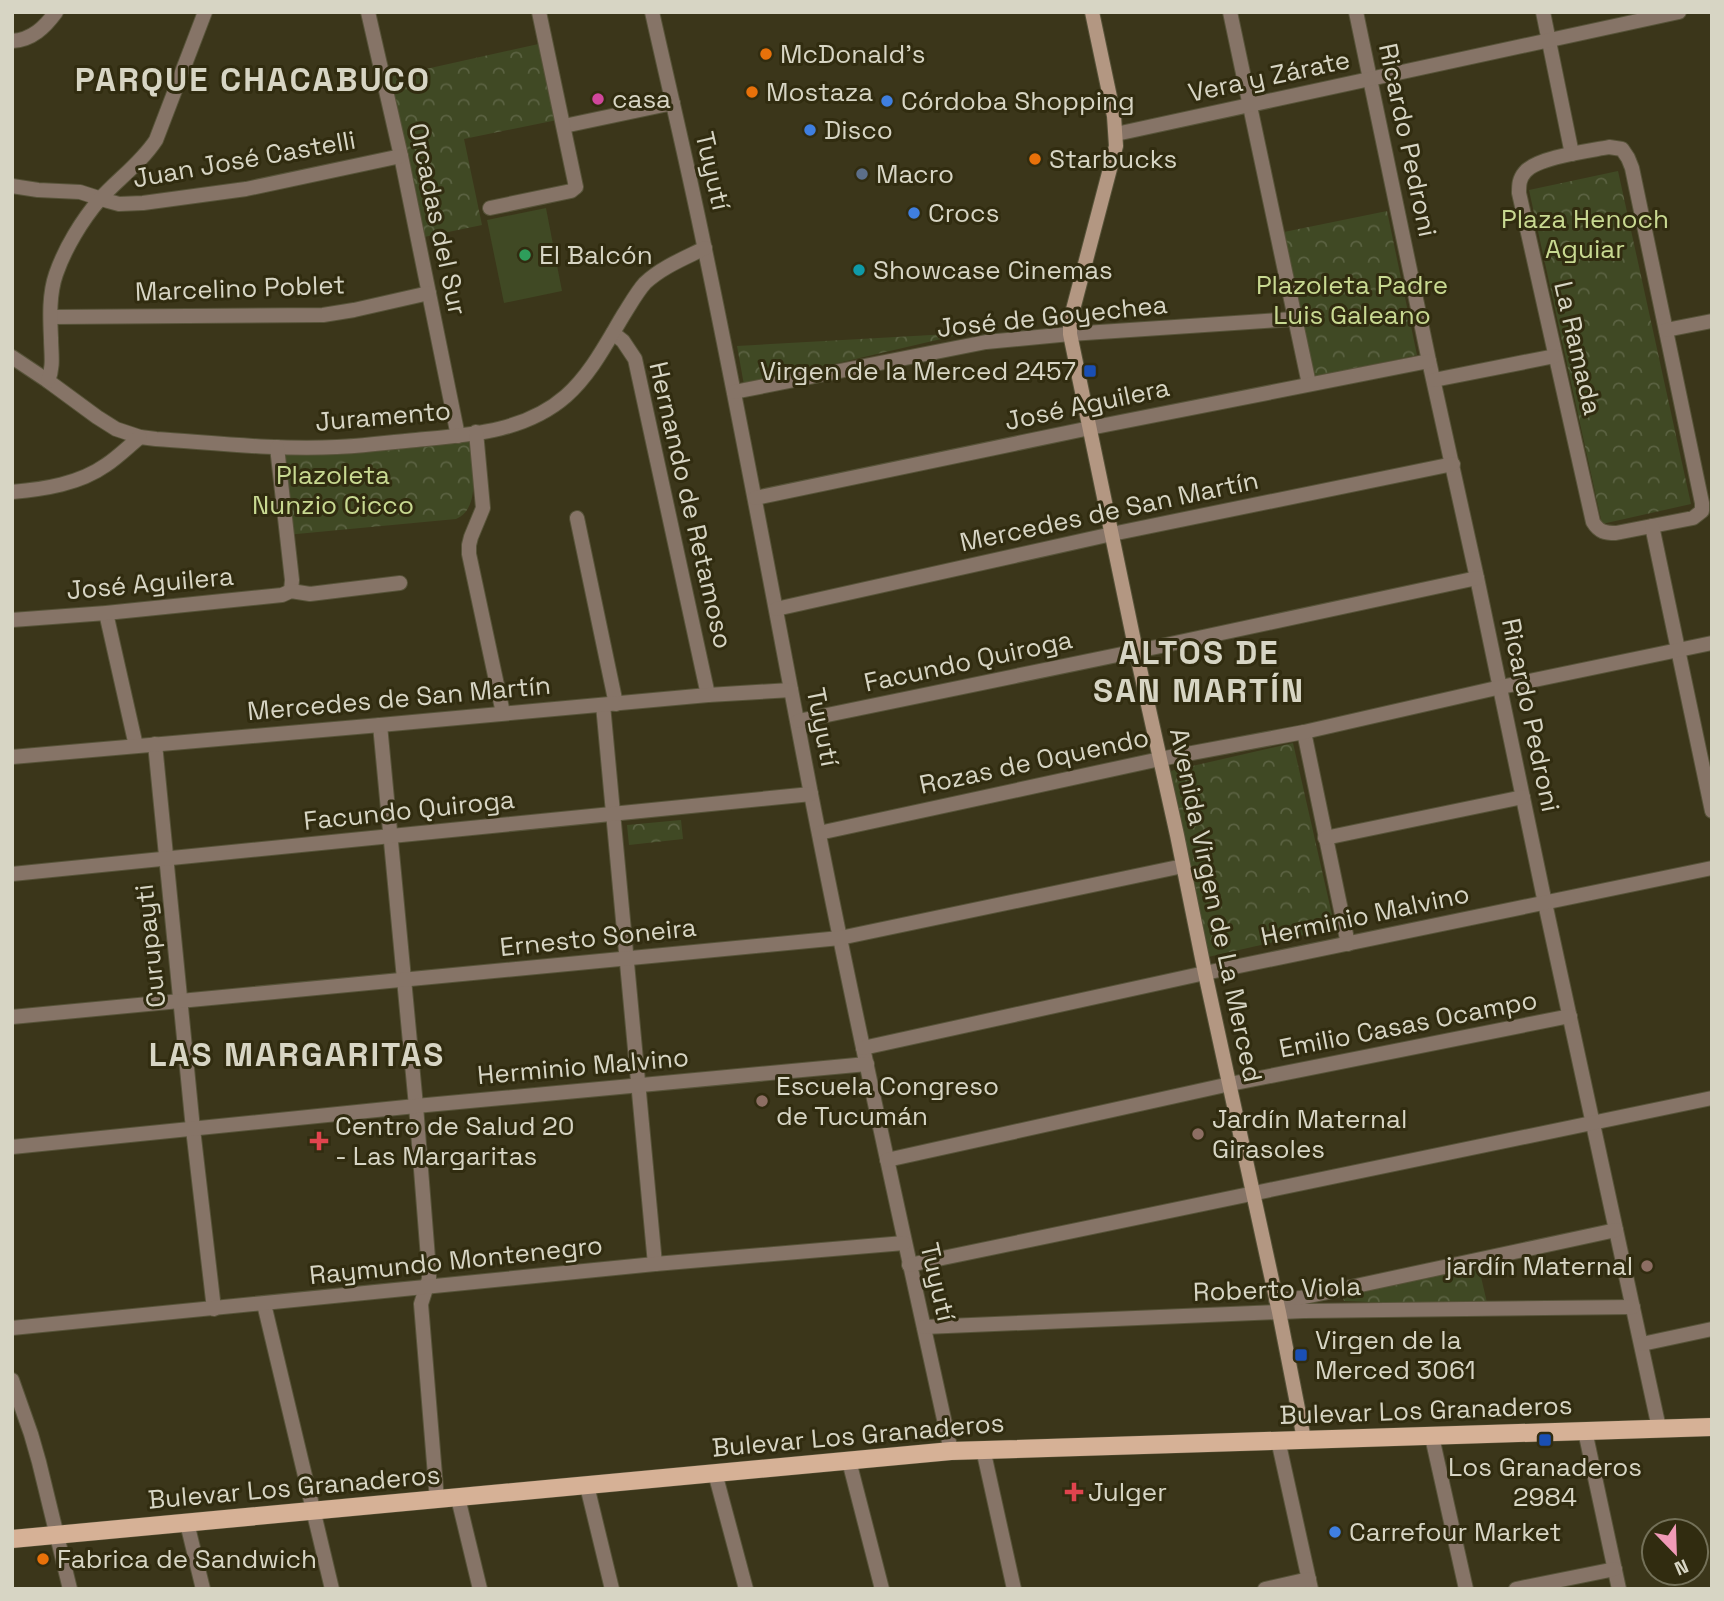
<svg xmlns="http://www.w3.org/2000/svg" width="1724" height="1601" viewBox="0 0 1724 1601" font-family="'Space Grotesk',sans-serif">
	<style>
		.park { fill: url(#park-crowns) }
		.garden { fill: #404924 }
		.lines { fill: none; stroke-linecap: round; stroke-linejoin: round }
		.minor-casing { stroke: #575339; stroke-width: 16 }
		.secondary-casing { stroke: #575339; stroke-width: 16 }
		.primary-casing { stroke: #575339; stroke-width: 19 }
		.minor { stroke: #867467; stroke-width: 14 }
		.secondary { stroke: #b39782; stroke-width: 14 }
		.primary { stroke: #d6b196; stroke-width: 18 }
		.food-dot { fill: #e8710a; stroke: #312c10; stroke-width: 2.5 }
		.hotel-dot { fill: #d1479c; stroke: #312c10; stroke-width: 2.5 }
		.shop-dot { fill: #3f7fe0; stroke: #312c10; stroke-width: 2.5 }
		.service-dot { fill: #5c6f8a; stroke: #312c10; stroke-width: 2.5 }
		.leisure-dot { fill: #2e9e5b; stroke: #312c10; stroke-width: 2.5 }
		.culture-dot { fill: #0f9aa8; stroke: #312c10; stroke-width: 2.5 }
		.transit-dot { fill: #1a4fb4; stroke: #312c10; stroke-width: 2.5 }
		.education-dot { fill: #8d6e63; stroke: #312c10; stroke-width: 2.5 }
		.health-dot { fill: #e0444e; stroke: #312c10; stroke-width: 2.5 }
		.labels { text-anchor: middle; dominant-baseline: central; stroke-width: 6; stroke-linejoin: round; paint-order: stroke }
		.poi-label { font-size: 26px; fill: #d7d5c4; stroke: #312c10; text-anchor: start }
		.street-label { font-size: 26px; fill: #d7d5c4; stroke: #312c10 }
		.park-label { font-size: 26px; fill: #c8d991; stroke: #312c10 }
		.district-label { font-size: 33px; font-weight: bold; letter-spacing: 2px; fill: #d7d5c4; stroke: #312c10 }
	</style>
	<defs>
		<pattern id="park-crowns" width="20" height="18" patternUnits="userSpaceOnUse" patternTransform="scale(1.75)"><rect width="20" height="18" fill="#404924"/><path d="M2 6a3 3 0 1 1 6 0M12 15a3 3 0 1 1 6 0" fill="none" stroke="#5b6242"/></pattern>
	</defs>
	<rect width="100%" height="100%" fill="#3b361a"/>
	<!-- park -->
	<g class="park">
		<path d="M543,43l19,76 -98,20 18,86 -58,12 -34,-160z"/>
		<path d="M1618,171l73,333 -89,20 -73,-334z"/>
		<path d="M1387,211l30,144 -103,22 -30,-145z"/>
		<path d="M967,333l-223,52 -7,-39z"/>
		<path d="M469,442c3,23 13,66 -13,77l-170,16 -6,-83z"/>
		<path d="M1293,743l42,185 -127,29 -42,-185z"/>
		<path d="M681,820l2,19 -54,6 -2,-20z"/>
		<path d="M1478,1264l10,43 -144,-6 -2,-6z"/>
	</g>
	<!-- garden -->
	<path class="garden" d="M546,208l16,83 -58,12 -17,-83z"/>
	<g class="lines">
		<defs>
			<g id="minor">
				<path d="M368,12l33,144 57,280"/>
				<path d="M652,12c18,80 37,159 53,238 38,181 71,363 106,544 43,220 92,438 140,657"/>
				<path d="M1230,12l79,372"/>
				<path d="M1356,12l73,349 48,217 68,325 114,525"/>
				<path d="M1543,12l29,142"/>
				<path d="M12,41c20,-1 33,-14 44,-29"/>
				<path d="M564,126l109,-23"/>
				<path d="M1116,134l563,-122"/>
				<path d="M1609,147l13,2 6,9 4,10 70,335v8l-9,7 -77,15c-11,0 -17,-1 -23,-11l-74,-329c0,-8 0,-14 6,-21 13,-15 64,-21 84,-25z"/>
				<path d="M12,186l26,4 42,2 28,9 11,3 24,-1 103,-14 155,-33"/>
				<path d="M490,208l81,-17 5,-4 -37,-175"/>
				<path d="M51,317l272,-2 31,-5 75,-17"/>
				<path d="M1666,330l46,-9"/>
				<path d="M613,333l10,8 12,18 73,336"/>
				<path d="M12,357l36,24 49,36 19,12 24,8 16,2c60,4 121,11 181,8 26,-1 53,-5 79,-7 53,-5 109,-8 150,-44 25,-22 41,-54 58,-82 7,-11 13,-22 21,-31 17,-16 40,-25 60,-35"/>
				<path d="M1434,380l121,-24"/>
				<path d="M48,381c6,-15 3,-28 3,-43 -1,-21 -2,-44 5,-64 9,-26 26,-54 44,-75 18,-20 41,-36 56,-59l49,-128"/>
				<path d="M734,392l252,-50 84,-8 224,-15"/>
				<path d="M476,432l7,76 -12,29 -2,8v9l34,159"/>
				<path d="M277,447l15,133 -1,11"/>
				<path d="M12,492c33,-3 67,-8 94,-27 12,-8 23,-19 34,-28"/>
				<path d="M755,498l335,-70 339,-67"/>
				<path d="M577,518l39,186"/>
				<path d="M1652,526l60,285"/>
				<path d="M776,609l336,-75 341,-70"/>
				<path d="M106,613l30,133"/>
				<path d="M12,620l94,-7 176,-18 9,-4 19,3 90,-11"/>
				<path d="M603,705l52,559"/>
				<path d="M798,721l363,-75 316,-68"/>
				<path d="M380,725l36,381 13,165v8l-8,25 16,196"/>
				<path d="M1304,732l44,212"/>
				<path d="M155,744l38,385 21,180"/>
				<path d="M12,757l368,-32 328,-30 83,-5"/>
				<path d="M819,833l341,-74 144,-27 197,-45 211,-44"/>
				<path d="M1325,838l198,-41"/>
				<path d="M12,874l799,-80"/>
				<path d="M12,1017l828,-79 343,-72"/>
				<path d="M863,1048l342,-75 507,-105"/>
				<path d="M12,1147l404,-41 451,-42"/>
				<path d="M887,1160l343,-76 340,-68"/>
				<path d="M909,1265l803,-167"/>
				<path d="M1276,1300l24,-2 316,-68"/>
				<path d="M264,1304l68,285"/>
				<path d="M924,1327l380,-16 329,-4"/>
				<path d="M12,1328l643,-64 249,-21"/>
				<path d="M1642,1344l70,-15"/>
				<path d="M12,1380l19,54 8,28 31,127"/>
				<path d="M1585,1431l34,158"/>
				<path d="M1432,1437l34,152"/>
				<path d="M1278,1440l33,149"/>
				<path d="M983,1449l31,140"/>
				<path d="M849,1461l33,128"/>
				<path d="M715,1473l31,116"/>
				<path d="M587,1486l25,103"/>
				<path d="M458,1498l22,91"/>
				<path d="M187,1523l16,66"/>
				<path d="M1265,1589l44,-10"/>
				<path d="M1516,1589l99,-20"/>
			</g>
			<path id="secondary" d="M1092,12l22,104 2,30 -46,175v13l66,317 41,184 28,138 74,339 25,127"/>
			<path id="primary" d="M12,1539l939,-88 761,-24"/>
		</defs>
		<!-- minor casing -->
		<use href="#minor" class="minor-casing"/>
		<!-- secondary casing -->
		<use href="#secondary" class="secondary-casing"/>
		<!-- primary casing -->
		<use href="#primary" class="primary-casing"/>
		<!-- minor -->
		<use href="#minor" class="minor"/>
		<!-- secondary -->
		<use href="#secondary" class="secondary"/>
		<!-- primary -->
		<use href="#primary" class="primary"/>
	</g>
	<!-- markers -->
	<g class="food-dot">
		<circle cx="766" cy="54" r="7"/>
		<circle cx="752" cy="92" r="7"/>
		<circle cx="1035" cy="159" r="7"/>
		<circle cx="43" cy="1559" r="7"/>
	</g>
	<circle class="hotel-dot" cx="598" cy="99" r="7"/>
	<g class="shop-dot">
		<circle cx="887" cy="101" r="7"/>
		<circle cx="810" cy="130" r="7"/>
		<circle cx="914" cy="213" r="7"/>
		<circle cx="1335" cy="1532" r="7"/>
	</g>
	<circle class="service-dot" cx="862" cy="174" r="7"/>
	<circle class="leisure-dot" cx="525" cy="255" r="7"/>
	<circle class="culture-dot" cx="859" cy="270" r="7"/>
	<g class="transit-dot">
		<rect x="1083" y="364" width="14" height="14" rx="3.5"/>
		<rect x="1294" y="1348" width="14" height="14" rx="3.5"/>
		<rect x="1538" y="1433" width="14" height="14" rx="3.5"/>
	</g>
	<g class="education-dot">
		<circle cx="762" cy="1101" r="7"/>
		<circle cx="1198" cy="1134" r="7"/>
		<circle cx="1647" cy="1266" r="7"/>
	</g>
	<g class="health-dot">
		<path d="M315.5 1130.5h7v7h7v7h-7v7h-7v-7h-7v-7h7z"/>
		<path d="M1070.5 1481.5h7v7h7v7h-7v7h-7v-7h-7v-7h7z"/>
	</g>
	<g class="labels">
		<!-- poi labels -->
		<g class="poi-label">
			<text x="780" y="54">McDonald's</text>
			<text x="766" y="92">Mostaza</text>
			<text x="612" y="99">casa</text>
			<text x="901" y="101">Córdoba Shopping</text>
			<text x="824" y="130">Disco</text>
			<text x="1049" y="159">Starbucks</text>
			<text x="876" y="174">Macro</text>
			<text x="928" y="213">Crocs</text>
			<text x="539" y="255">El Balcón</text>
			<text x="873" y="270">Showcase Cinemas</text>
			<text x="1076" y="371" text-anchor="end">Virgen de la Merced 2457</text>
			<text x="776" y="1086">Escuela Congreso<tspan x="776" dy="30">de Tucumán</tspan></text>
			<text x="1212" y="1119">Jardín Maternal<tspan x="1212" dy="30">Girasoles</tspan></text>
			<text x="335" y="1126">Centro de Salud 20<tspan x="335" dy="30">- Las Margaritas</tspan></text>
			<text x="1633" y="1266" text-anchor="end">jardín Maternal</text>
			<text x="1315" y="1340">Virgen de la<tspan x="1315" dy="30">Merced 3061</tspan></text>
			<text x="1545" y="1467" text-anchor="middle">Los Granaderos<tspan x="1545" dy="30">2984</tspan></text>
			<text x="1088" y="1492">Julger</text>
			<text x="1349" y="1532">Carrefour Market</text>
			<text x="57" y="1559">Fabrica de Sandwich</text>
		</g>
		<!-- street labels -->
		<g class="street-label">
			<text transform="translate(1269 76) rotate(-12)">Vera y Zárate</text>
			<text transform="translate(1408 140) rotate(78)">Ricardo Pedroni</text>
			<text transform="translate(244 159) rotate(-10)">Juan José Castelli</text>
			<text transform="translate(713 171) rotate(77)">Tuyutí</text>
			<text transform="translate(438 219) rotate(78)">Orcadas del Sur</text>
			<text transform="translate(240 288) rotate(-2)">Marcelino Poblet</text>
			<text transform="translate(1052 316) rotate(-6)">José de Goyechea</text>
			<text transform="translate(1578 348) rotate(77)">La Ramada</text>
			<text transform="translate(1087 404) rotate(-12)">José Aguilera</text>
			<text transform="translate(383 416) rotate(-5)">Juramento</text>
			<text transform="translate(691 505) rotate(77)">Hernando de Retamoso</text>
			<text transform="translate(1109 511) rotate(-12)">Mercedes de San Martín</text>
			<text transform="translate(150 583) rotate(-5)">José Aguilera</text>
			<text transform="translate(968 661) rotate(-12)">Facundo Quiroga</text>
			<text transform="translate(399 698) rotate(-5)">Mercedes de San Martín</text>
			<text transform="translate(1531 715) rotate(78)">Ricardo Pedroni</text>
			<text transform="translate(823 727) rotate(79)">Tuyutí</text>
			<text transform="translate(1034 761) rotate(-12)">Rozas de Oquendo</text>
			<text transform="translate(409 810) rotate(-6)">Facundo Quiroga</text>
			<text transform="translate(1216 905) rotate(78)">Avenida Virgen de La Merced</text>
			<text transform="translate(1365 915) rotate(-12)">Herminio Malvino</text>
			<text transform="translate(598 937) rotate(-6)">Ernesto Soneira</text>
			<text transform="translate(150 946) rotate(-96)">Curupayti</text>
			<text transform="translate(1408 1024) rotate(-11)">Emilio Casas Ocampo</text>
			<text transform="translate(583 1066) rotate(-5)">Herminio Malvino</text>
			<text transform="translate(456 1260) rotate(-6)">Raymundo Montenegro</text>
			<text transform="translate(938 1282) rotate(77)">Tuyutí</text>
			<text transform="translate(1277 1289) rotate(-2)">Roberto Viola</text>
			<text transform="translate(1426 1410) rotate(-2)">Bulevar Los Granaderos</text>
			<text transform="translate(858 1435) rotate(-5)">Bulevar Los Granaderos</text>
			<text transform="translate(294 1487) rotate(-5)">Bulevar Los Granaderos</text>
		</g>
		<!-- park labels -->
		<g class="park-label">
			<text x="1585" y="219">Plaza Henoch<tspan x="1585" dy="30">Aguiar</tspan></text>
			<text x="1352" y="285">Plazoleta Padre<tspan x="1352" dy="30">Luis Galeano</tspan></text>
			<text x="333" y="475">Plazoleta<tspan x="333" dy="30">Nunzio Cicco</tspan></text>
		</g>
		<!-- district labels -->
		<g class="district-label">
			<text x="253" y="80">PARQUE CHACABUCO</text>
			<text x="1199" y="653">ALTOS DE<tspan x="1199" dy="38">SAN MARTÍN</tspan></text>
			<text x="297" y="1055">LAS MARGARITAS</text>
		</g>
	</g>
	<!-- border -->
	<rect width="1724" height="1601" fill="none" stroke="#d7d5c4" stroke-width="28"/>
	<!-- north arrow -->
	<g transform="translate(1675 1552) rotate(157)"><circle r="33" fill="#312c10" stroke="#737058" stroke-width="2"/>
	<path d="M0-5L12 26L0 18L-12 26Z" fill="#f09ab7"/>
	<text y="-10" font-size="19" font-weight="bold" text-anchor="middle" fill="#d7d5c4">N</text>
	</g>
</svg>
